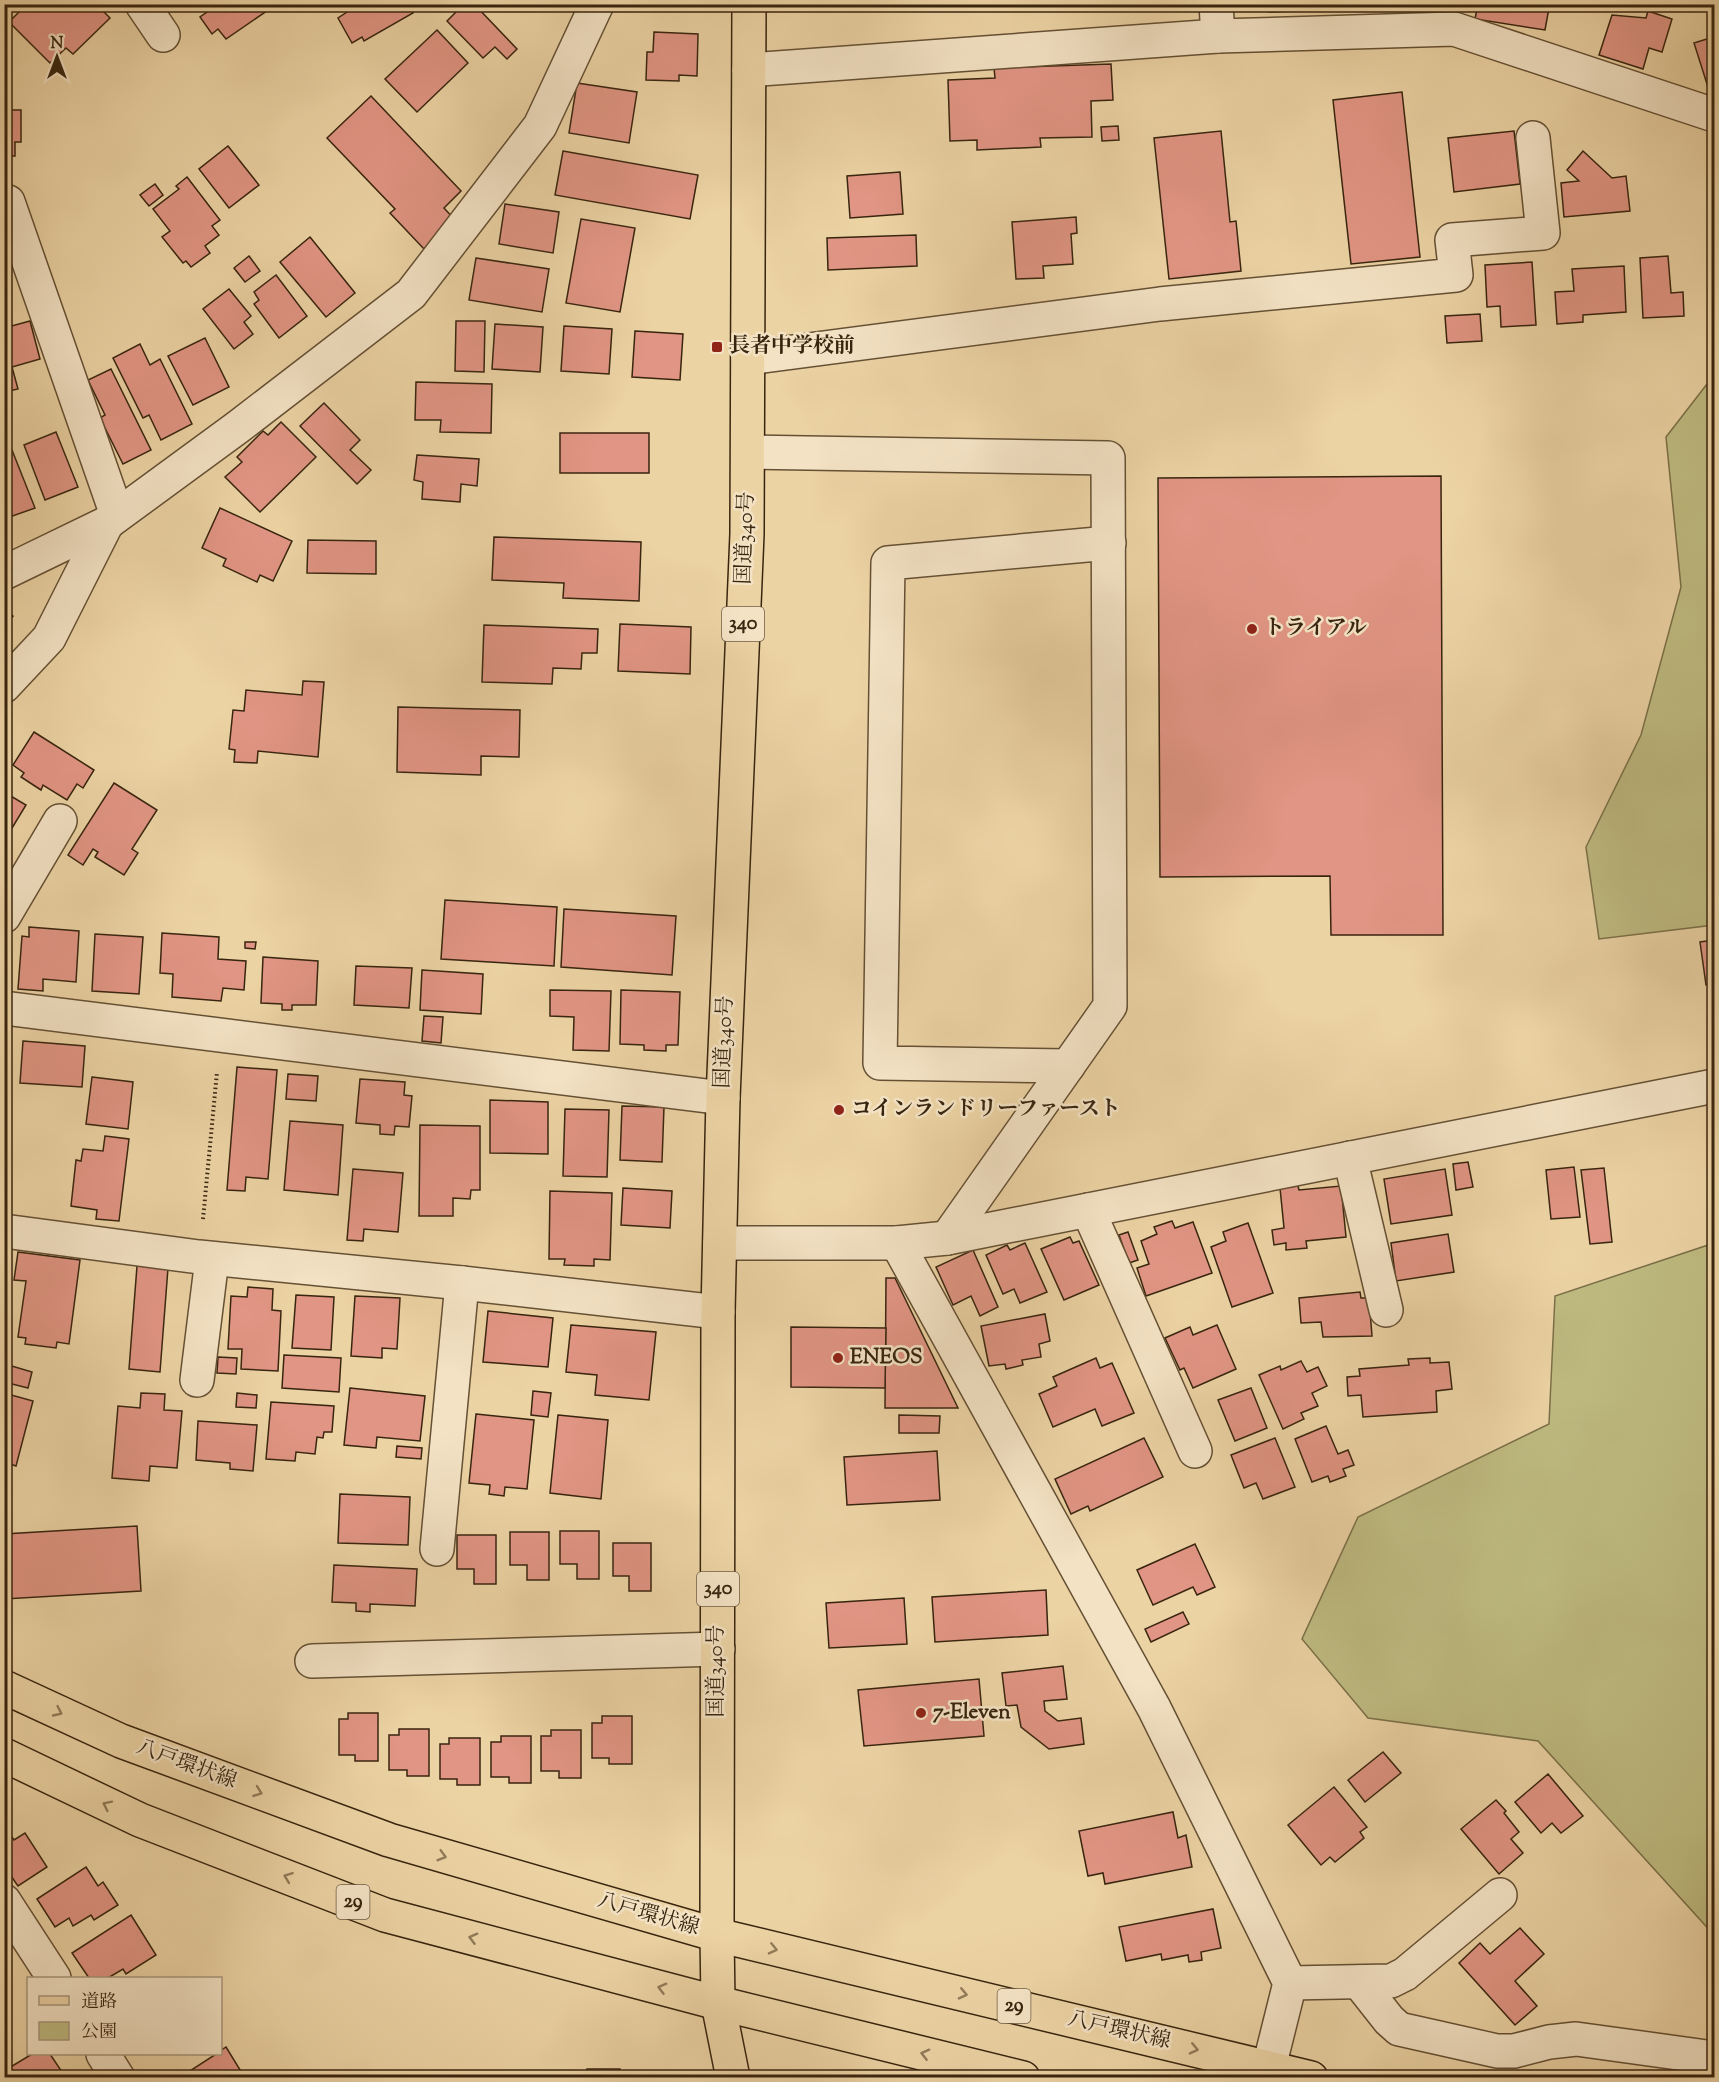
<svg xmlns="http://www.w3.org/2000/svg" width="1719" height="2082" viewBox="0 0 1719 2082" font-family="'Sorts Mill Goudy','Noto Serif JP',serif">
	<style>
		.green { fill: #bebb81; stroke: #7b7048; stroke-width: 1.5 }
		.building { fill: #e19584; stroke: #38250f; stroke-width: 1.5 }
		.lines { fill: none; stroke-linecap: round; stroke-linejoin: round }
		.minor-casing { stroke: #655034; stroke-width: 36 }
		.major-casing { stroke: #38250f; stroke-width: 36 }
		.highway-casing { stroke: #38250f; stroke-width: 36 }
		.path { stroke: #38250f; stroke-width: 4; stroke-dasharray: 1.5 3; stroke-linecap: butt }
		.minor { stroke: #f3e2c4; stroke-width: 33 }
		.major { stroke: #ecd3a4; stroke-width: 33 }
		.highway { stroke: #ecd3a4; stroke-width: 33 }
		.oneway { stroke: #927c5a }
		.poi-dot { fill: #8f2418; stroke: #f3e2c4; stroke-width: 2 }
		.labels { text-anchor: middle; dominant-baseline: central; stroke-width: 5; stroke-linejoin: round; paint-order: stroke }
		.shield { fill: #f3e2c4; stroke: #705e45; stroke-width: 1.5 }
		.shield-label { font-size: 20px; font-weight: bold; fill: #38250f }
		.poi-label { font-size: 21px; font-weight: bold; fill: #38250f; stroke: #f3e2c4; text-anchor: start }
		.street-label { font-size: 21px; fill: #38250f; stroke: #f3e2c4 }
	</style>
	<rect width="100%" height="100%" fill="#ecd3a4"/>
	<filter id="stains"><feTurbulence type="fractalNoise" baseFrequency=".00333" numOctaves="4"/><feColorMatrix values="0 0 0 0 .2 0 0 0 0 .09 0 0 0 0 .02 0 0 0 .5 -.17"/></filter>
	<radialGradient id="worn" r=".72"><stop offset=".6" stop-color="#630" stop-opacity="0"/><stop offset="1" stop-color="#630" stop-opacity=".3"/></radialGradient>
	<!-- green -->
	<g class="green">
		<path d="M1714,375v550l-115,14 -13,-92 55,-112 40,-148 -15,-150z"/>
		<path d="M1714,1240v695l-176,-194 -170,-23 -66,-79 56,-122 191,-93 6,-128 156,-52z"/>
	</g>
	<!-- building -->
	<g class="building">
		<path d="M27,4h69l14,14 -37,36 -7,-6 -16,15 -41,-41z"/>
		<path d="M202,4h75l-51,35 -8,-10 -6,5 -12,-17 7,-5z"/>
		<path d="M343,4h65l5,9 -49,28 -2,-4 -10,6 -14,-25 9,-6z"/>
		<path d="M464,4h10l43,45 -10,10 -12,-12 -12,11 -36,-37z"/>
		<path d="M638,4h62v7l-62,-1z"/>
		<path d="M1269,4h23v7l-23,1z"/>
		<path d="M1478,4h81v6l-10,-2 -4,22 -70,-11z"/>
		<path d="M1648,11l24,8 -10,33 -13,-4 -6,21 -44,-14 13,-40 34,3z"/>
		<path d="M437,30l31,33 -51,49 -32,-33z"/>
		<path d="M1714,30v76l-20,-63 16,-5 -2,-6z"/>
		<path d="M654,32l44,2 -1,42 -18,-1v6l-33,-1 1,-28h6z"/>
		<path d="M1111,64l2,36 -22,1 1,36 -52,1 1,9 -64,3v-10l-27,1 -2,-61 47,-2 -1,-10z"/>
		<path d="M577,83l60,9 -8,51 -60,-10z"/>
		<path d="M1402,92l18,165 -69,7 -18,-164z"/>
		<path d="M371,96l90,95 -17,17 11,12 -31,29 -34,-36 5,-4 -68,-71z"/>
		<path d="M4,110h17v32h-6v14h-11z"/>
		<path d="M1118,126l1,14 -17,1 -1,-14z"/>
		<path d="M1221,131l9,91 6,-1 5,50 -72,8 -15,-141z"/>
		<path d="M1514,131l6,53 -66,8 -6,-54z"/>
		<path d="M228,146l31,39 -30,23 -30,-39z"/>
		<path d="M563,151l135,24 -8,44 -135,-24z"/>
		<path d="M1583,151l29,27 14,-2 4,35 -66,6 -3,-34 18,-2 -12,-11z"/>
		<path d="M900,172l3,42 -53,4 -3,-42z"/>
		<path d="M187,177l33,43 -8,6 7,9 -14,11 5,7 -19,14 -5,-6 -3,2 -21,-26 8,-6 -17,-22 26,-20 -3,-3z"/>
		<path d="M155,184l8,11 -14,11 -9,-11z"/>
		<path d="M505,204l54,8 -6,41 -54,-9z"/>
		<path d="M1076,217l1,16 -6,1 2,30 -30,2 1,12 -28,1 -4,-57z"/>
		<path d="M581,219l54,9 -15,84 -54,-9z"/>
		<path d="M916,235l1,31 -89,4 -1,-32z"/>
		<path d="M310,237l45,56 -29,24 -46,-55z"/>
		<path d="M249,256l11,15 -15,11 -11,-14z"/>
		<path d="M1668,256l3,37 12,-1 1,24 -41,2 -3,-60z"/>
		<path d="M476,258l73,11 -7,43 -73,-12z"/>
		<path d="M1532,262l4,63 -35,2 -1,-21 -13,1 -2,-42z"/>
		<path d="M1624,266l2,46 -43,3v7l-26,2 -2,-32 19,-1 -2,-22z"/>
		<path d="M276,275l31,41 -28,22 -25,-34 5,-4 -5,-8z"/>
		<path d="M229,289l22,27 -7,6 9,12 -19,15 -31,-40z"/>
		<path d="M1480,314l2,27 -35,2 -2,-27z"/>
		<path d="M30,321l10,38 -28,8 6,22 -14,3v-64z"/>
		<path d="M456,321h29l-1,51 -29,-1z"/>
		<path d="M495,324l48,3 -3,45 -48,-3z"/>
		<path d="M564,326l48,3 -3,45 -48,-3z"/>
		<path d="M635,331l48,3 -3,46 -48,-3z"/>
		<path d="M205,338l24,49 -36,18 -25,-49z"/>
		<path d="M140,344l10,21 10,-6 32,65 -31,16 -12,-25 -6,3 -30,-60z"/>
		<path d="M111,369l40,81 -28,14 -23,-46 5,-3 -17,-35z"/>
		<path d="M416,382l76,2 -1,49 -51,-1 1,-12h-26z"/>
		<path d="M324,403l36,37 -10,10 21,20 -14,14 -57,-58z"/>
		<path d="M281,422l35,35 -56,55 -35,-35 17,-15 -5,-5 26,-26 5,4z"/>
		<path d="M56,432l22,55 -33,13 -21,-55z"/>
		<rect x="560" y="433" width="89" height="40"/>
		<path d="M12,450l23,58 -31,11v-66z"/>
		<path d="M417,455l62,4 -2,27 -16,-2 -1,18 -38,-3 1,-17 -9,-2z"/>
		<path d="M1441,476l2,459h-112l-1,-59 -170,1 -2,-399z"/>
		<path d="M220,508l72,33 -19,40 -13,-6 -3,7 -34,-16 3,-7 -24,-11z"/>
		<path d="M494,537l147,5 -2,59 -76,-3 1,-15 -72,-3z"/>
		<path d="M308,540l68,1v33l-69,-1z"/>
		<path d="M4,609l9,7 -9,10z"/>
		<path d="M620,624l71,3 -1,47 -72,-3z"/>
		<path d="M484,625l114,4 -1,24h-15l-1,16 -28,-1 -1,16 -70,-2z"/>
		<path d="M303,681l21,1 -6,75 -60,-6 -1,12 -23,-1 1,-12 -6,-1 4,-39 11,1 2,-21 56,5z"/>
		<path d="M398,707l122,3 -1,47 -38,-1v19l-84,-3z"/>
		<path d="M34,732l60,38 -11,18 -6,-4 -10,16 -24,-15 -2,5 -20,-13 3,-4 -11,-8z"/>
		<path d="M114,783l43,27 -25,39 6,4 -14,22 -29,-18 3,-5 -5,-3 -10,16 -15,-10z"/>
		<path d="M4,792l22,13 -20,33 -2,-1z"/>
		<path d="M445,900l112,7 -3,59 -113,-7z"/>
		<path d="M564,909l112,7 -4,59 -111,-8z"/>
		<path d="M29,927l50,4 -3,51 -33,-3v12l-25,-2 4,-53 7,1z"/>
		<path d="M162,933l57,4 -1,22 28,2 -2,29 -21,-2 -2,13 -49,-4 1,-23 -13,-1z"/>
		<path d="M95,934l48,3 -4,57 -47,-3z"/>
		<path d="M1714,940v44l-8,1 -6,-43z"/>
		<path d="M245,942h11l-1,7 -10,-1z"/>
		<path d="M263,957l55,4 -2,44h-24v5h-10v-6l-21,-1z"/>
		<path d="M356,966l56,2 -3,40 -55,-3z"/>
		<path d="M422,970l61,4 -2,40 -61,-4z"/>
		<path d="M550,990l61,1 -2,60 -36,-1 1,-33 -24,-1z"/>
		<path d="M621,990l59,2 -2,53h-12v6l-22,-1v-5l-24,-1z"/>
		<path d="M424,1016l19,1 -2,26 -19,-2z"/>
		<path d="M23,1041l62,5 -3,41 -62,-4z"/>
		<path d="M237,1067l40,3 -9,109 -22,-2 -1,14 -18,-1z"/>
		<path d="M288,1074l30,2 -2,25 -30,-2z"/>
		<path d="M92,1077l41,5 -5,47 -42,-5z"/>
		<path d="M360,1079l45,3 -1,13 8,1 -3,31 -14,-1 -1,9 -14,-1v-9l-24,-2z"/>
		<path d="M490,1100l58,2v52l-58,-1z"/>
		<path d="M622,1106l42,1 -2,55 -42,-2z"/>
		<path d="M565,1109l44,1 -2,67 -44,-1z"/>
		<path d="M290,1121l53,4 -5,70 -54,-5z"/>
		<path d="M420,1125l60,1v64h-9l-1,9 -17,-1v18h-34z"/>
		<path d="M105,1136l24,3 -10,82 -23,-2 1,-9 -26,-4 5,-46 5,1 2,-12 20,2z"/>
		<path d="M1468,1162l5,25 -17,3 -3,-26z"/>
		<path d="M1574,1167l6,50 -29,2 -5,-49z"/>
		<path d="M1604,1168l8,74 -22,2 -9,-74z"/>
		<path d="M353,1169l50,4 -5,59 -34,-3 -1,12 -16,-1z"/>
		<path d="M1445,1169l7,46 -61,9 -7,-45z"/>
		<path d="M1298,1186l1,4 42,-4 5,51 -40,4 1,7 -21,2v-7l-12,2 -2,-15 12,-2 -4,-40z"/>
		<path d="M623,1188l49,3 -2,37 -49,-3z"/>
		<path d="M550,1191l62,2 -2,67 -16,-1v7l-30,-1 1,-6h-16z"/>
		<path d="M1172,1221l3,7 18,-6 19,51 -66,23 -9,-28 12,-4 -8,-23 16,-7 -3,-7z"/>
		<path d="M1248,1223l25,70 -41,14 -21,-60 15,-6 -3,-9z"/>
		<path d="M1128,1232l10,28 -9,3 -10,-28z"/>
		<path d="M1448,1234l6,38 -58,9 -5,-38z"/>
		<path d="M1070,1237l3,6 6,-2 20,44 -35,15 -23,-51z"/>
		<path d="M1025,1243l22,49 -27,11 -6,-14 -11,5 -17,-39 21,-10 3,5z"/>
		<path d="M973,1250l25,57 -18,9 -9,-20 -18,9 -17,-38z"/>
		<path d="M18,1252l62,8 -11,84 -12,-2 -1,6 -31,-4 1,-6 -8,-1 8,-56 -12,-1z"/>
		<path d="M137,1266l31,2 -8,104 -31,-3z"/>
		<path d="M886,1278h9l63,130h-73z"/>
		<path d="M248,1287l25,2 -1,21 9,1 -3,60 -37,-2 1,-20h-14l3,-53 16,1z"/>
		<path d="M1360,1292l1,6h8l3,38 -49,1 -2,-15 -20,1 -2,-25z"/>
		<path d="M296,1295l38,2 -3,53 -39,-2z"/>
		<path d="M355,1296l45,2 -3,51 -15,-1v10l-31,-2z"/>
		<path d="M488,1311l65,7 -5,49 -65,-5z"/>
		<path d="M1045,1314l5,27 -11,3 2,13 -19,3 1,5 -17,4 -1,-5 -16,2 -8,-40z"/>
		<path d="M571,1325l85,7 -7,68 -54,-5 2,-20 -31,-3z"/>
		<path d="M1217,1325l19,44 -43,19 -9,-20 -4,2 -15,-32 25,-11 3,8z"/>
		<path d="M791,1327l95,1 -1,60 -94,-1z"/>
		<path d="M284,1355l57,3 -2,34 -57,-4z"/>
		<path d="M218,1357l19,1 -1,16 -19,-1z"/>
		<path d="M1096,1358l4,10 12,-5 22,50 -32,13 -7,-17 -42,18 -14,-33 18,-8 -4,-9z"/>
		<path d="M1430,1358v5l19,-1 3,27 -16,2 1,21 -74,5 -2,-22 -13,1 -1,-19 13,-1 -1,-7 50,-4 -1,-6z"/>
		<path d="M1301,1361l6,11 11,-5 9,19 -15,7 6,13 -17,7 3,6 -21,10 -24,-54 21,-9 1,4z"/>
		<path d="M5,1364l27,8 -4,16 -24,-6z"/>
		<path d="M350,1388l75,8 -5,45 -43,-4 -1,11 -32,-3z"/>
		<path d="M1251,1388l16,40 -32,13 -17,-41z"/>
		<path d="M533,1391l18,2 -3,24 -17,-2z"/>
		<path d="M4,1393l29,8 -17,65 -12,-4z"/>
		<path d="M141,1393l24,1 -1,16 18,1 -5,57 -27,-2 -1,15 -37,-3 6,-72 22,2z"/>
		<path d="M237,1393l20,2 -1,13 -20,-1z"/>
		<path d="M271,1402l63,4 -2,26h-8l-1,6 -6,-1 -2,17 -19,-2 -1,9 -29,-2z"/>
		<path d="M476,1414l58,6 -7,69 -22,-2 -1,9 -15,-2 1,-9 -21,-2z"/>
		<path d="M558,1415l50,5 -7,79 -51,-6z"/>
		<path d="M899,1415l41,1 -1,17h-40z"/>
		<path d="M198,1421l59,4 -4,46 -23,-2v-6l-34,-3z"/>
		<path d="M1326,1426l12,28 10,-4 6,15 -11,4 3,7 -16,6 -2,-6 -16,6 -17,-43z"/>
		<path d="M1144,1438l19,39 -73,34 -2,-5 -17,8 -16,-35z"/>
		<path d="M1275,1438l20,49 -32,12 -7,-16 -12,5 -13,-33z"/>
		<path d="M397,1446l25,2 -1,11 -25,-2z"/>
		<path d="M937,1451l3,49 -93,5 -3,-48z"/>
		<path d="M340,1494l70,3 -2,48 -70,-2z"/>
		<path d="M137,1526l4,65 -137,8v-65z"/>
		<path d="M560,1531h39v48h-22v-15h-17z"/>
		<path d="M510,1532h39v48h-22v-15h-17z"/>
		<path d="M457,1535h39v49h-22v-15h-17z"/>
		<path d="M613,1543h38v48h-22v-15h-16z"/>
		<path d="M1195,1544l20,43 -18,8 -4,-8 -40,18 -16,-35z"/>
		<path d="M334,1565l83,4 -2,37 -45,-2v8l-14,-1v-8l-24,-1z"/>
		<path d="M1046,1590l2,45 -113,7 -3,-45z"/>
		<path d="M904,1598l3,46 -78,4 -3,-45z"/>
		<path d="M1183,1612l6,12 -38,18 -6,-13z"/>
		<path d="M1063,1666l4,33 -23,2 1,10 13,10 23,-3 3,26 -35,5 -28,-22 -4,-22 -11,1 -4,-33z"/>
		<path d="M979,1679l5,57 -120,10 -6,-56z"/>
		<path d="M348,1713h30v48h-23v-6h-16v-36h9z"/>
		<path d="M602,1716h30v48h-23v-6h-17v-35h10z"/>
		<path d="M399,1729h30v47h-22v-6h-18v-35h10z"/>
		<path d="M551,1730h30v48h-22v-7h-18v-35h10z"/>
		<path d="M501,1736h30v47h-22v-6h-18v-35h10z"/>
		<path d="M449,1738h31v47h-23v-6h-17v-35h9z"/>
		<path d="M1383,1752l18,21 -36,29 -17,-22z"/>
		<path d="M1548,1774l35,42 -22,17 -9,-10 -11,10 -26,-31z"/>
		<path d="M1334,1787l33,40 -7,5 4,6 -29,24 -5,-5 -9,8 -33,-40z"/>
		<path d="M1496,1800l10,11 -2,2 15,19 -8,7 12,14 -24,21 -38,-45z"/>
		<path d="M1173,1812l5,26 8,-3 6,32 -87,17 -2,-11 -15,3 -9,-45z"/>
		<path d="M5,1827l9,13 11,-7 22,34 -29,19 -14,-20z"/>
		<path d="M86,1867l12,19 5,-4 15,23 -24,15 -3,-5 -18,11 -4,-8 -14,9 -18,-28z"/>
		<path d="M1213,1909l8,39 -20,4 1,8 -13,2 -1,-7 -26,5 -1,-6 -35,7 -7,-34z"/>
		<path d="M131,1915l25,40 -30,19 -3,-5 -15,9h-19l-17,-25z"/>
		<path d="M1520,1928l24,26 -29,27 22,25 -22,19 -56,-62 21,-20 10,11z"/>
		<path d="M226,2047l19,31h-66l37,-24h4v-3z"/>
		<path d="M32,2054h18l16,24h-62v-7z"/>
		<path d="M587,2069h33l1,9h-34z"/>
	</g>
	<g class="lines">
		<defs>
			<g id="minor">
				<path d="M142,4l21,31"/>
				<path d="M1216,4l2,32"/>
				<path d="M749,70l469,-34 236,-7 260,86"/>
				<path d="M8,202l109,313"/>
				<path d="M748,358l412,-54 296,-29 -4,-35 91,-7 -10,-95"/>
				<path d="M748,452l360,6 2,548 -163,232"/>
				<path d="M4,573l103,-50 131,-96 173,-133 129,-168 57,-122"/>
				<path d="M4,686l45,-48 58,-115"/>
				<path d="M4,916l56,-95"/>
				<path d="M4,1008l719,90"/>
				<path d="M1068,1066l-188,-3 8,-500 221,-20"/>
				<path d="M1350,1158l36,152"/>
				<path d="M1088,1210l107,241"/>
				<path d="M4,1231l195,26 263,26 256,29"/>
				<path d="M720,1243h177l50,-5 767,-152"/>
				<path d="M897,1243l257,465 136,275 -21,84"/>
				<path d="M197,1380l15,-121"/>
				<path d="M437,1549l25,-266"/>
				<path d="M312,1661l406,-12"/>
				<path d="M4,1901l50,77"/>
				<path d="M1359,1982l30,38 10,9 98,22h17l35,-9 27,-3 138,19"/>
				<path d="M1290,1983l101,-2 14,-7 95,-79"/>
				<path d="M103,2054l15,24"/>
			</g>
			<g id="major">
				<path d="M4,1687l117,54 268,99 328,95 594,143"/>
				<path d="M4,1755l136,65 245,95 333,88 305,75"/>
			</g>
			<path id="highway" d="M733,2078l-15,-75 -1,-68 1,-623 5,-214 24,-564 2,-530"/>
		</defs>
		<!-- minor casing -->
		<use href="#minor" class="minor-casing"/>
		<!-- major casing -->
		<use href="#major" class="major-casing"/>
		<!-- highway casing -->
		<use href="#highway" class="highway-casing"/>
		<!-- path -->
		<g class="path">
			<path d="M1713,1034l1,14"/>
			<path d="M203,1219l14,-147"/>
		</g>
		<!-- minor -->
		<use href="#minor" class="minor"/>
		<!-- major -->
		<use href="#major" class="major"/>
		<!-- highway -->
		<use href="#highway" class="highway"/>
	</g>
	<!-- one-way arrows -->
	<defs><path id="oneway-chevron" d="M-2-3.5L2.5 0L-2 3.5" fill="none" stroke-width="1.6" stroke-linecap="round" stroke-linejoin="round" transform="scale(1.5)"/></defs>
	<g class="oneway">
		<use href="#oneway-chevron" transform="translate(58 1712) rotate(25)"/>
		<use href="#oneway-chevron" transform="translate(258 1792) rotate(20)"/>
		<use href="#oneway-chevron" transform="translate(107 1805) rotate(-154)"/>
		<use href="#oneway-chevron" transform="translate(442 1856) rotate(16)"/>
		<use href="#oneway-chevron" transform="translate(288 1877) rotate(-159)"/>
		<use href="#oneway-chevron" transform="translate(473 1938) rotate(-165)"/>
		<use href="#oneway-chevron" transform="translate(773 1949) rotate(13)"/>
		<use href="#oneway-chevron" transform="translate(662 1988) rotate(-165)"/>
		<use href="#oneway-chevron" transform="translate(963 1994) rotate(13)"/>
		<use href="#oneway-chevron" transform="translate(1194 2049) rotate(13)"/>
		<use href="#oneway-chevron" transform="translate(925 2054) rotate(-166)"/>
	</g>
	<!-- markers -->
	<g class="poi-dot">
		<rect x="711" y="341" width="12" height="12" rx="3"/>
		<circle cx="1252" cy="629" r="6"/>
		<circle cx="839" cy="1110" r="6"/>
		<circle cx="838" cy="1358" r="6"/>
		<circle cx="921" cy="1713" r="6"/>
	</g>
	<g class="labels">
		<!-- shield labels -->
		<g class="shield">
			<rect x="722" y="607" width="42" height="34" rx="4.5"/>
			<rect x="697" y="1572" width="42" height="34" rx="4.5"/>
			<rect x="336.5" y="1885" width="33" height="34" rx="4.5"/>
			<rect x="997.5" y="1989" width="33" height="34" rx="4.5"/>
		</g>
		<g class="shield-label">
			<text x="743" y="624">340</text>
			<text x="718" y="1589">340</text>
			<text x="353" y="1902">29</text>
			<text x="1014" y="2006">29</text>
		</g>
		<!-- poi labels -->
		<g class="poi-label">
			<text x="729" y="347">長者中学校前</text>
			<text x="1264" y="629">トライアル</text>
			<text x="851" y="1110">コインランドリーファースト</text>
			<text x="850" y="1358">ENEOS</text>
			<text x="933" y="1713">7-Eleven</text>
		</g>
		<!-- street labels -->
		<g class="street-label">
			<text transform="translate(746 538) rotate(-88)">国道340号</text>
			<text transform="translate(725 1042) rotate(-88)">国道340号</text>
			<text transform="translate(717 1671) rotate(-90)">国道340号</text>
			<text transform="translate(186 1765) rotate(20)">八戸環状線</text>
			<text transform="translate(648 1915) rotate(16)">八戸環状線</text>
			<text transform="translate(1119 2031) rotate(13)">八戸環状線</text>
		</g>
	</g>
	<!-- margin -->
	<rect width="1719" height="2082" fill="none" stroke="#ecd3a4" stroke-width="24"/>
	<rect x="6" y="6" width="1707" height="2070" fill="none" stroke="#38250f" stroke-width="3"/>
	<rect x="12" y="12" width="1695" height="2058" fill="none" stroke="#38250f" stroke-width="1.5"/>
	<!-- legend -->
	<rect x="27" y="1977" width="195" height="78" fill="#f3e2c4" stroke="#a8967c" stroke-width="1.5"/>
	<rect x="39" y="1996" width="30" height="9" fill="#ecd3a4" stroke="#a8967c" stroke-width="1.5"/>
	<text x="81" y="2007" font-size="18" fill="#38250f">道路</text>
	<rect x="39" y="2022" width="30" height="18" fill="#bebb81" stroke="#a8967c" stroke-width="1.5"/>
	<text x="81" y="2037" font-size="18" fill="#38250f">公園</text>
	<!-- north arrow -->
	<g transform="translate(57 57)" stroke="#f3e2c4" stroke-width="4.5" paint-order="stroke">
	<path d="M0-4.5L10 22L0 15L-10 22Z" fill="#38250f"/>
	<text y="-9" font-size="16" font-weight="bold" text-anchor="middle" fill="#38250f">N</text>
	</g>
	<rect width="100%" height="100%" filter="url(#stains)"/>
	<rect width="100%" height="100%" fill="url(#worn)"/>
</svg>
